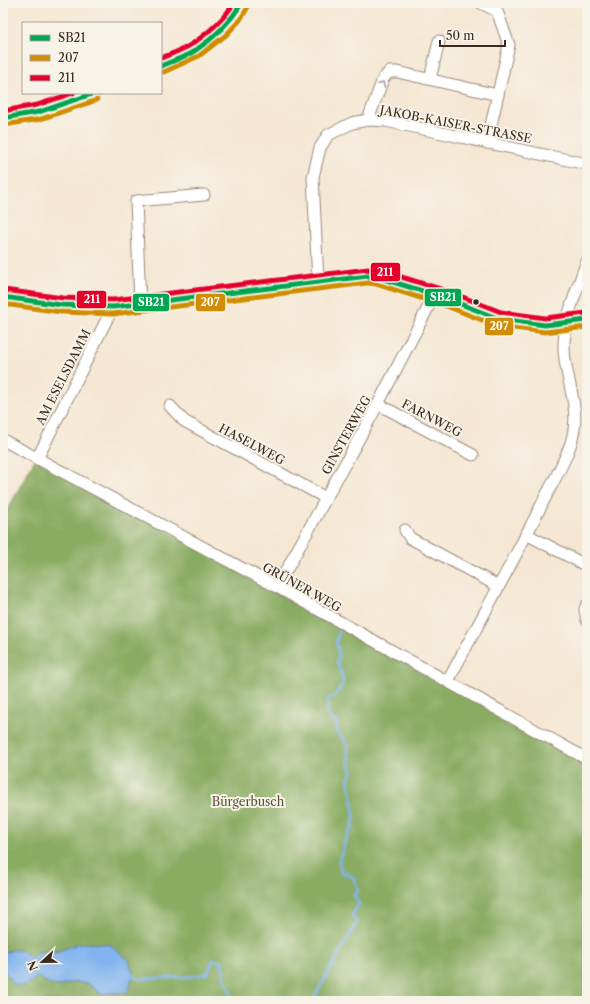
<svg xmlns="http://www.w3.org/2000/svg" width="590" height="1004" viewBox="0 0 590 1004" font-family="'Libre Caslon Text',serif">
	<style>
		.forest { fill: #89ac62; stroke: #626b40 }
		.water { fill: #81b4ee; stroke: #5e6f86 }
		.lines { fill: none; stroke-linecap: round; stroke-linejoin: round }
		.stream { stroke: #81b4ee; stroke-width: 2.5 }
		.minor-casing { stroke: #988878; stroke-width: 13 }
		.minor { stroke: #fff; stroke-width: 11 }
		.bus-1-casing { stroke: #f7f3e8; stroke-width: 8 }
		.bus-2-casing { stroke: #f7f3e8; stroke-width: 8 }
		.bus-3-casing { stroke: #f7f3e8; stroke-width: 8 }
		.bus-1 { stroke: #00a651; stroke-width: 5 }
		.bus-2 { stroke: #d18d06; stroke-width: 5 }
		.bus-3 { stroke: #e4002b; stroke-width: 5 }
		.oneway { stroke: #a79f9a }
		.bus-dot { fill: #3b2a1e; stroke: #f7f3e8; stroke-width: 1.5 }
		.labels { text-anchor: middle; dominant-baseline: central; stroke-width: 4; stroke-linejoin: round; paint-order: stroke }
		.street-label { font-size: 12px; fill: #3b2a1e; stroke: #f7f3e8 }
		.park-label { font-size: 12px; fill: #575232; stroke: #f7f3e8 }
		.line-badge { stroke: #f7f3e8; stroke-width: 1.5 }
		.badge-label { font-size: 11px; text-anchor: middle; font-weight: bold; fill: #fff }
	</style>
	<rect width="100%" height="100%" fill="#f7f3e8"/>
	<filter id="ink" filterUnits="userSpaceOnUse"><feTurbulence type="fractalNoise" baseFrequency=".025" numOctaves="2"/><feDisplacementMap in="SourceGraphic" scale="8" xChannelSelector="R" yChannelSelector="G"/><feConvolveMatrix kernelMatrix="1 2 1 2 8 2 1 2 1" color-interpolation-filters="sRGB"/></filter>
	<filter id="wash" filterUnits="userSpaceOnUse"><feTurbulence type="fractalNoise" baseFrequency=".012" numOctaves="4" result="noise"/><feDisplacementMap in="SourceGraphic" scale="16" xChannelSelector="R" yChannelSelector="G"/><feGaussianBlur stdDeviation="0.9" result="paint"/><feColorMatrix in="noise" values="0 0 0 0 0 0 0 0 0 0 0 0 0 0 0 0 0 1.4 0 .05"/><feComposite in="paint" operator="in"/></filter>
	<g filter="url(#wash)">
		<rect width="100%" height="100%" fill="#f5e7d3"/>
		<!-- forest -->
		<path class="forest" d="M35,459l552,302v240h-584v-38l1,7 21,16 12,-9 14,8 10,1 14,-4 13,2 13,10 -22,-51 -20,8 -22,1 -6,7 -19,-9 -9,4v-436z"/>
		<!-- water -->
		<path class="water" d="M79,943l30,1 20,16 4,14 -5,18 -27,2 -13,-10 -13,-2 -14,4 -10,-1 -14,-8 -12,9 -11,-1 -10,-15 -1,-16 9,-4h10l9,8 6,-6 22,-1z"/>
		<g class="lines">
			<!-- stream -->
			<g class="stream">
				<path d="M130,974l10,5 45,-2 22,-3 6,-14 9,1 2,16 9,21v3"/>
				<path d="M312,1001l45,-79 -4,-5 -1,-3 7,-10 -5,-9 4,-4 -3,-11 -9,-8 -2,2 -3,-1 -2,-12 6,-19 8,-17 1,-10 -2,-19 -4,-16 4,-8 -3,-11 -2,-17c-2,-5 -10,-8 -10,-15 -1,-2 0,-4 0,-7l-5,-2 -5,-7 1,-14 7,-4 7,-10 1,-5 -6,-19 2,-5 -3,-14 3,-11"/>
			</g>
		</g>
	</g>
	<g filter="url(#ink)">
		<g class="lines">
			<defs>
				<g id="minor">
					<path d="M481,3l16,8 12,34 -22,98"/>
					<path d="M161,66l34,-15 26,-21 13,-14 8,-13"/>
					<path d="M430,79l9,-38"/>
					<path d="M3,118l36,-6 56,-19"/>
					<path d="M368,120l15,-41 6,-7h8l101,23"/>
					<path d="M318,282l-5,-105 7,-29 8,-13 24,-12 16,-3 18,1 201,43"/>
					<path d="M3,297l59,8 51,2 255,-31 9,1 71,22 51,20 46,6 42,-5"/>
					<path d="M140,304l-4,-103 68,-6"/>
					<path d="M378,404l95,51"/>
					<path d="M170,406l14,15 142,77"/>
					<path d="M3,440l274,147 310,172"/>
					<path d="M37,459l76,-152"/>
					<path d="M405,530l5,8 88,48"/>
					<path d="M526,534l61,32"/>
					<path d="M277,587l101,-183 57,-110"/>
					<path d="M587,605l-2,4 2,11"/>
					<path d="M448,681c31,-59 64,-117 94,-177 9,-19 27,-48 31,-69 7,-29 -8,-57 -9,-86 -1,-29 14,-61 23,-88"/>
				</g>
			</defs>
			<!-- minor casing -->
			<use href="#minor" class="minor-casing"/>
			<!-- minor -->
			<use href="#minor" class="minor"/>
			<defs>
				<g id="bus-1">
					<path d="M161,66c11,-5 25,-9 35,-16 18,-12 34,-28 46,-47"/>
					<path d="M3,118l36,-6 56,-19"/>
					<path d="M3,297l59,8 51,2 255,-31 9,1 71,22 51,20 46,6 42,-5"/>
				</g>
				<g id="bus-2">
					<path d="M164,72l35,-16 27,-21 14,-15 8,-13"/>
					<path d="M4,125l37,-6 56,-19"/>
					<path d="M3,304l58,8 52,2 255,-31 8,1 70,22 51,20 48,6 42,-5"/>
				</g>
				<g id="bus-3">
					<path d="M161,58c10,-4 22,-8 31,-14 16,-11 32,-25 42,-41"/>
					<path d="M3,111l34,-6 36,-12"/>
					<path d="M4,290l59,8 50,2 255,-31 11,1 71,22 51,20 44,6 41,-5"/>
				</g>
			</defs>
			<!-- bus-1 casing -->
			<use href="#bus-1" class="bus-1-casing"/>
			<!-- bus-2 casing -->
			<use href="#bus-2" class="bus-2-casing"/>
			<!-- bus-3 casing -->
			<use href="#bus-3" class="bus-3-casing"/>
			<!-- bus-1 -->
			<use href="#bus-1" class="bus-1"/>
			<!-- bus-2 -->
			<use href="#bus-2" class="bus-2"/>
			<!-- bus-3 -->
			<use href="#bus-3" class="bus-3"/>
		</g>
		<!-- one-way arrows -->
		<defs><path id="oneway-chevron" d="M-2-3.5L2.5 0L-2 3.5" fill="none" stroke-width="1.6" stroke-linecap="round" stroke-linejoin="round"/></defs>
		<use class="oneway" href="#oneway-chevron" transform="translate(382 84) rotate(-66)"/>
	</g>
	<!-- markers -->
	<circle class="bus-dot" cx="476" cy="302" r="3.5"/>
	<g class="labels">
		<!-- street labels -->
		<g class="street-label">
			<text transform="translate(456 124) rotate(11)">JAKOB-KAISER-STRASSE</text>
			<text transform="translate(63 377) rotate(-63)">AM ESELSDAMM</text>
			<text transform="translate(432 418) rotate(28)">FARNWEG</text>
			<text transform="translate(346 435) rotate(-61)">GINSTERWEG</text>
			<text transform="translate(252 444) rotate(28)">HASELWEG</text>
			<text transform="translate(302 587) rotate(29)">GRÜNER WEG</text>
		</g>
		<!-- park labels -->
		<g class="park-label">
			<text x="248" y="801">Bürgerbusch</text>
		</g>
	</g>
	<g class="line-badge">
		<rect x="370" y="262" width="31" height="20" rx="4" fill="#e4002b"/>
		<rect x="424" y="288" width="38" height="19" rx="4" fill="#00a651"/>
		<rect x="76" y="290" width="31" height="19" rx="4" fill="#e4002b"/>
		<rect x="195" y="293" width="31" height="19" rx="4" fill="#d18d06"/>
		<rect x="132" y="293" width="38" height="19" rx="4" fill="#00a651"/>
		<rect x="484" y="317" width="30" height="19" rx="4" fill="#d18d06"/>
	</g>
	<g class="badge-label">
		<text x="385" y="276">211</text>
		<text x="443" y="301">SB21</text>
		<text x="92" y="303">211</text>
		<text x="210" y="306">207</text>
		<text x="151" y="306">SB21</text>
		<text x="499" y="330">207</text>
	</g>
	<!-- margin -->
	<rect width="590" height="1004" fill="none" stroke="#f7f3e8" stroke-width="16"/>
	<!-- legend -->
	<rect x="22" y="22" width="140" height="72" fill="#f7f3e8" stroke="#aca397"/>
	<rect x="30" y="35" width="20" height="6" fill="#00a651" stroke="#aca397"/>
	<text x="58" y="42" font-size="12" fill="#3b2a1e">SB21</text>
	<rect x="30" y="55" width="20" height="6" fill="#d18d06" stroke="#aca397"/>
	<text x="58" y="62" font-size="12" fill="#3b2a1e">207</text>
	<rect x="30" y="75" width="20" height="6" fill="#e4002b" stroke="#aca397"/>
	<text x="58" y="82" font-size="12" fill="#3b2a1e">211</text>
	<!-- north arrow -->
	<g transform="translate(42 962) rotate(248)" stroke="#f7f3e8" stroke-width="3" paint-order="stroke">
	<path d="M0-3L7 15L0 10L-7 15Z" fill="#3b2a1e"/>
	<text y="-6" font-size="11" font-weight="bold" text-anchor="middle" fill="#3b2a1e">N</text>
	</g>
	<!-- scale -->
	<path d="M440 40v6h65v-6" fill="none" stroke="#3b2a1e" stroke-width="2"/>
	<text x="446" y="40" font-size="12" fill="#3b2a1e" stroke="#f7f3e8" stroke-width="3" paint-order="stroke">50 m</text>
</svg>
